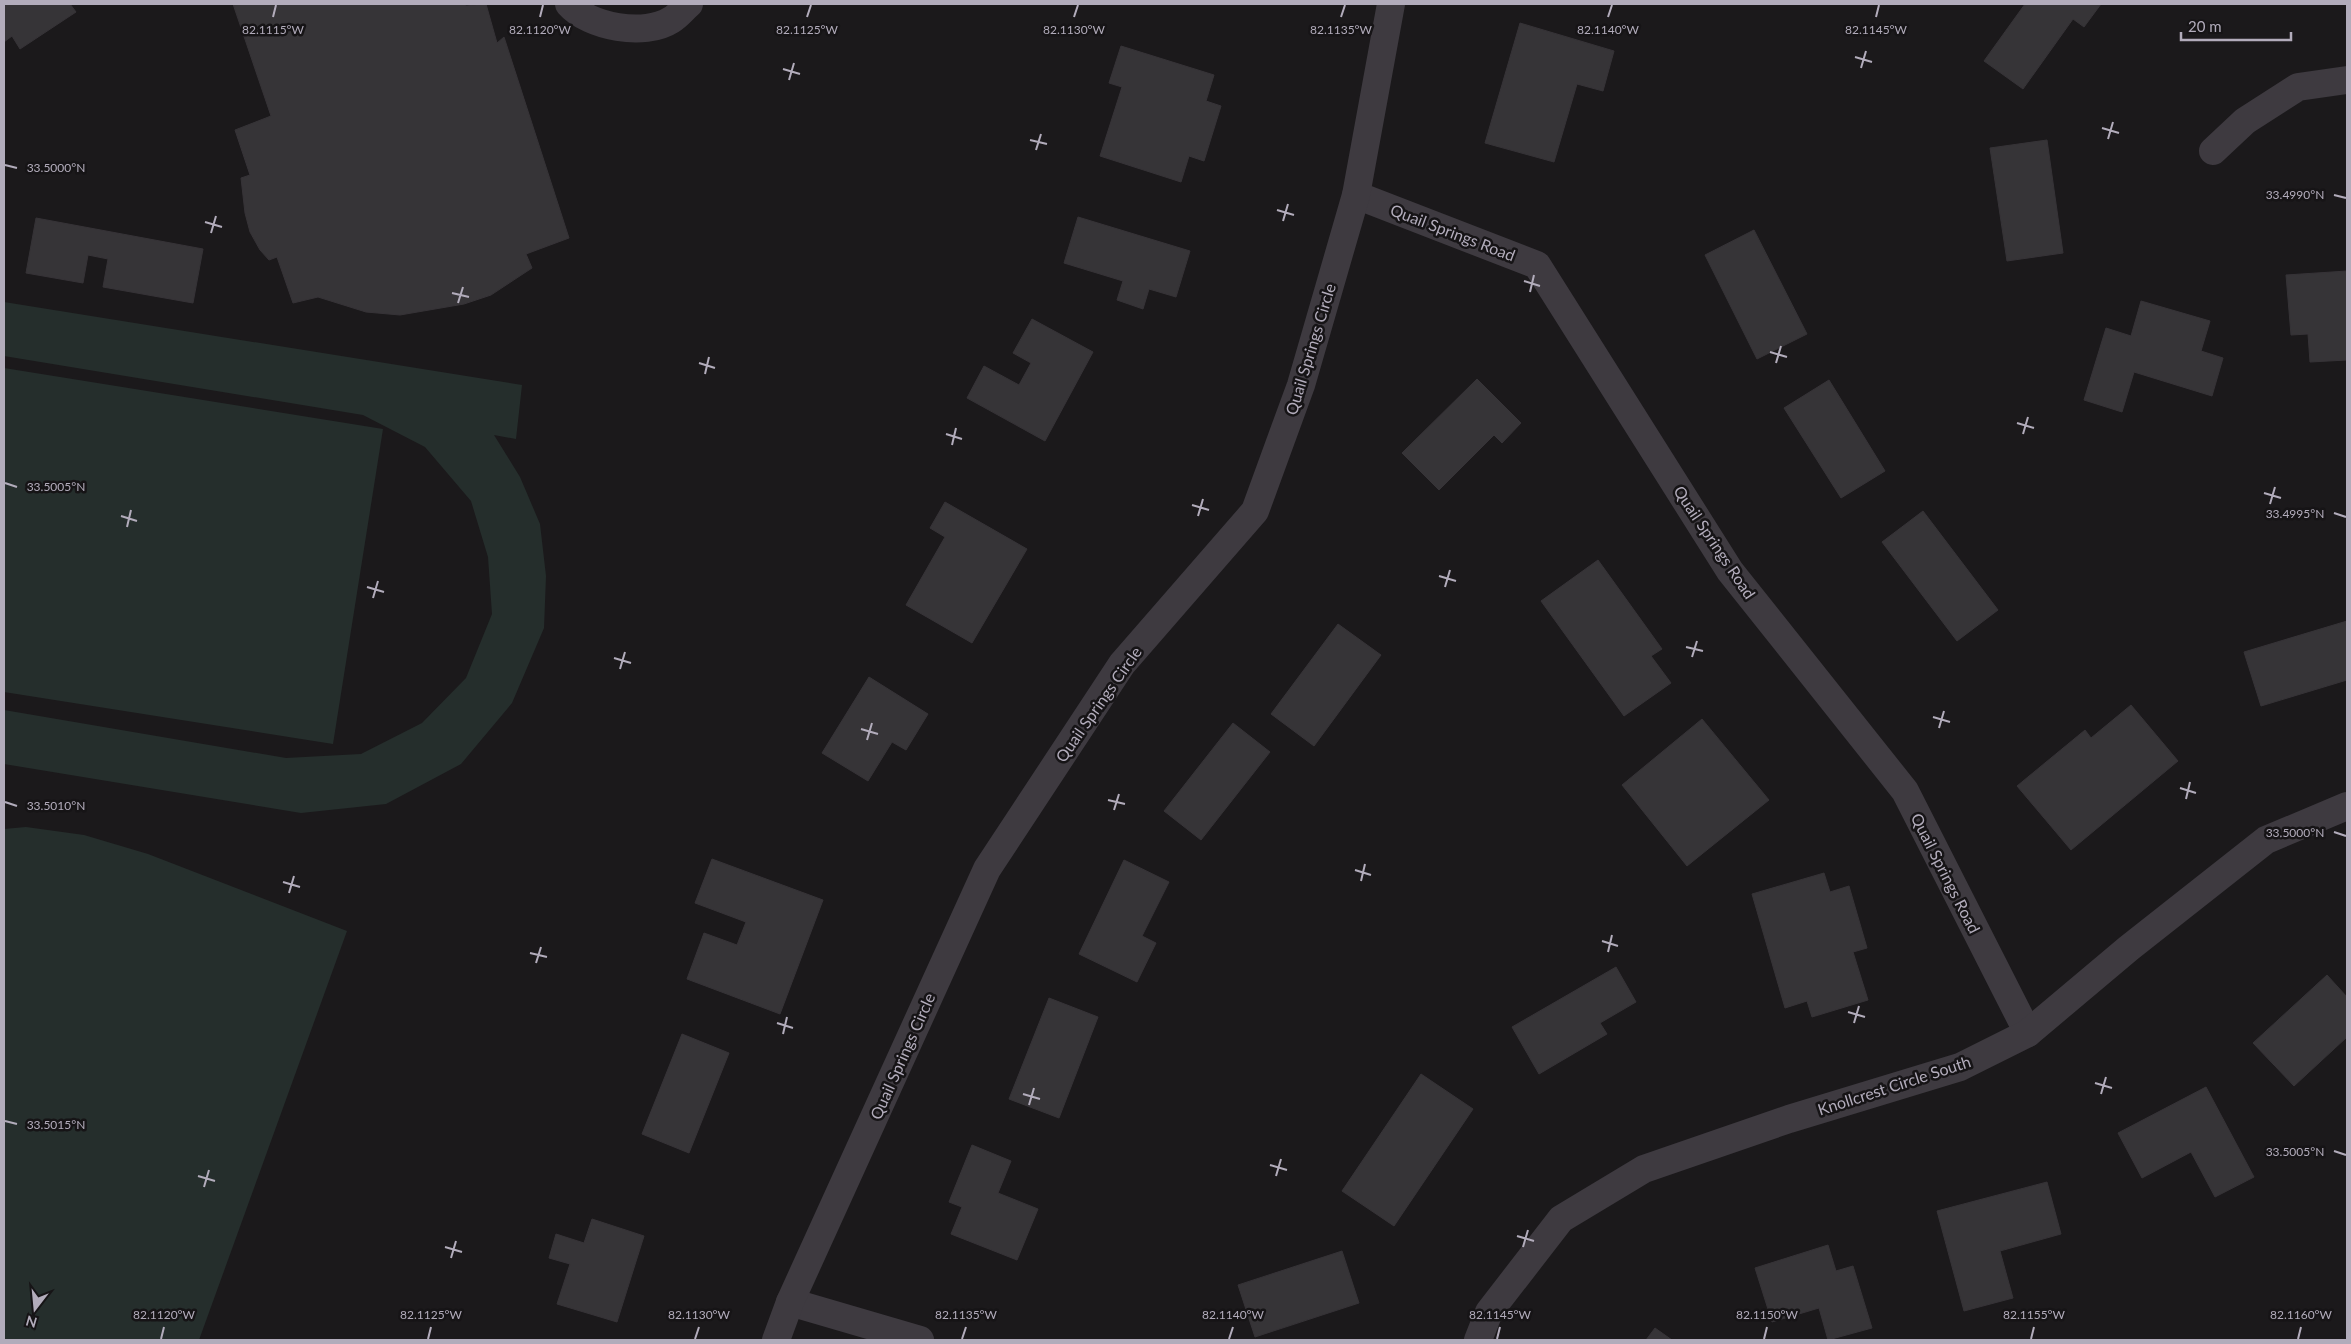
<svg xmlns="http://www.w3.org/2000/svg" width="2351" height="1344" viewBox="0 0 2351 1344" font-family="Lato,sans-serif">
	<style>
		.green { fill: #252e2c }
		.building { fill: #363437; stroke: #363337 }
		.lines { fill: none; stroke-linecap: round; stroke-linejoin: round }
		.minor { stroke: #3e3a40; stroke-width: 28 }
		.ticks { fill: none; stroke: #b2acbb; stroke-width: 2 }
		.labels { text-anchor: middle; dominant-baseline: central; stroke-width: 5; stroke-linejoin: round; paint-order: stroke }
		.street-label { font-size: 16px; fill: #b2acbb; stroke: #161416 }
		.ticks-label { font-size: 12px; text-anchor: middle; fill: #b2acbb; stroke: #161416; stroke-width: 5; stroke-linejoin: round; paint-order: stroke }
	</style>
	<rect width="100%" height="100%" fill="#1b191b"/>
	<!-- green -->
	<g class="green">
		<path d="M4,302l518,83 -6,54 -22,-4 26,42 20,47 6,52 -2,52 -32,75 -51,61 -75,40 -85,9 -297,-49v-54l282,48 75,-4 61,-31 44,-45 26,-64 -4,-57 -17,-56 -46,-54 -62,-32 -359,-59z"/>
		<path d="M4,368l379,61 -50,315 -329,-52z"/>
		<path d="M26,827l58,8 64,19 199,77 -148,409h-195v-511z"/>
	</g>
	<!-- building -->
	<g class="building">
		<path d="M4,4h66l6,8 -56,37 -8,-13 -8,6z"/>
		<path d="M233,4h232l1,2 20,-2 11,39 7,-6 65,201 -43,16 6,14 -41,27 -27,9 -64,11 -34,-3 -48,-15 -25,6 -16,-46 -8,3 -9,-10 -10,-18 -5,-19 -4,-35 9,-3 -15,-45 36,-14z"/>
		<path d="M2025,4h76l-17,23 -11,-8 -50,70 -39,-28z"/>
		<path d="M1520,23l94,28 -11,40 -26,-7 -23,78 -69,-19z"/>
		<path d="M1121,46l93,29 -8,26 15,5 -17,55 -15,-5 -8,26 -81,-26 22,-69 -13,-4z"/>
		<path d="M2047,140l16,113 -56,8 -17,-113z"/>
		<path d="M1078,217l112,34 -14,46 -27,-8 -6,20 -26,-9 6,-19 -59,-18z"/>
		<path d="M36,218l167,31 -10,54 -90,-16 5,-28 -20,-4 -5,28 -57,-10z"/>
		<path d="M1754,230l53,104 -50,25 -52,-104z"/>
		<path d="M2347,271v89l-37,2 -2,-28 -17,1 -5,-60z"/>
		<path d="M2141,301l69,20 -9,30 22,7 -11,38 -78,-24 -12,40 -38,-12 22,-72 25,8z"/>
		<path d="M1032,319l61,33 -48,89 -78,-43 17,-32 35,19 12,-22 -18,-10z"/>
		<path d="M1477,379l44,44 -19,20 -8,-8 -55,55 -37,-37z"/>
		<path d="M1829,380l56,91 -44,27 -57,-90z"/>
		<path d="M945,502l82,47 -55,94 -66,-38 39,-68 -15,-9z"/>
		<path d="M1923,511l75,99 -41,31 -75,-99z"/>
		<path d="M1598,560l64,89 -11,7 20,27 -47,33 -83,-115z"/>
		<path d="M2347,621v59l-86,26 -17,-54z"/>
		<path d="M1338,624l43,31 -67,91 -43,-32z"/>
		<path d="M869,677l59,37 -22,36 -14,-8 -24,39 -46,-28z"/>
		<path d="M2131,705l47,56 -107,89 -54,-64 68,-56 6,8z"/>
		<path d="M1702,719l67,81 -82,66 -65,-81z"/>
		<path d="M1233,723l37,29 -69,88 -37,-29z"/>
		<path d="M712,859l111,41 -43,114 -93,-35 17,-46 33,12 9,-23 -51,-19z"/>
		<path d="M1124,860l45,22 -27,54 14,7 -19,39 -58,-28z"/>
		<path d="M1824,873l6,19 19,-6 18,62 -14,4 15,48 -56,17 -5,-16 -22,7 -33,-114z"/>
		<path d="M1616,967l20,35 -36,21 7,11 -68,40 -27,-47z"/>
		<path d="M2327,975l20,22v40l-53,49 -41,-43z"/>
		<path d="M1049,998l49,19 -39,101 -50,-19z"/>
		<path d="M682,1034l47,19 -40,100 -47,-19z"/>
		<path d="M1421,1074l52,35 -79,117 -52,-35z"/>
		<path d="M2206,1087l48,90 -39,20 -24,-45 -49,26 -24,-45z"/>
		<path d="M972,1145l39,16 -13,32 40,16 -21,51 -66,-26 11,-27 -13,-5z"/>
		<path d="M2047,1182l14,52 -61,17 13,47 -49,13 -27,-100z"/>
		<path d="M592,1219l52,17 -27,86 -60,-18 13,-40 -21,-6 7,-24 28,9z"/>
		<path d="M1828,1245l8,26 17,-5 19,62 -44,12 -9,-32 -47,14 -17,-54z"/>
		<path d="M1342,1251l17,52 -104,34 -17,-52z"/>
		<path d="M1655,1328l17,12h-26z"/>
	</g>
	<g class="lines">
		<!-- minor -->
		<g class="minor">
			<path d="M569,4c20,23 76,33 102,16 7,-4 12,-11 18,-16"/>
			<path d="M2213,151l32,-30 53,-34 49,-7"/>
			<path d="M1356,195l181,70 193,306 175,220 123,242"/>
			<path d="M790,1302l130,38"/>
			<path d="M776,1340l14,-38 197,-433 135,-205 133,-153 46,-126 55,-190 35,-191"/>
			<path d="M1478,1340l11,-28 72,-93 83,-50 145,-50 171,-52 68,-34 101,-85 137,-108 81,-34"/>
		</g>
	</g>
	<!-- ticks -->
	<path class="ticks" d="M273,17l3,-12M540,17l3,-12M807,17l4,-12M1074,17l4,-12M1341,17l4,-12M1608,17l4,-12M1876,17l3,-12M1855,57l17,5M1861,68l5,-17M783,69l17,5M789,80l5,-17M2102,128l17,5M2108,139l5,-17M1030,140l17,4M1036,150l5,-16M5,165l12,3M2334,195l12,3M1277,210l17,5M1283,221l5,-17M205,222l17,5M211,233l5,-17M1524,281l16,5M1530,292l4,-17M452,293l17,4M458,303l5,-16M1770,352l17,5M699,363l16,5M1776,363l5,-17M705,374l4,-17M2017,423l17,5M946,434l16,5M2023,434l5,-17M952,445l4,-17M5,483l12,4M2264,493l17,5M2270,504l5,-17M1192,505l17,5M2334,513l12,4M121,516l16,5M1198,516l5,-17M127,527l4,-17M1439,576l17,5M367,587l17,5M1445,587l5,-17M373,598l5,-17M1686,647l17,4M1692,657l5,-16M614,658l17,5M620,669l5,-17M1933,717l17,5M1939,728l5,-17M861,729l17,5M867,740l5,-17M2180,788l16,5M2186,799l4,-17M1108,800l17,4M5,802l12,4M1114,810l5,-16M2334,832l12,4M1355,870l16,5M1361,881l4,-17M283,882l17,5M289,893l5,-17M1602,941l16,5M1608,952l4,-17M530,953l17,4M536,963l5,-16M1848,1012l17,5M777,1023l16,5M1854,1023l5,-17M783,1034l4,-17M2095,1083l17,5M1023,1094l17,5M2101,1094l5,-17M1029,1105l5,-17M5,1121l12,3M2334,1151l12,4M1270,1165l17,5M198,1176l17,5M1276,1176l5,-17M204,1187l5,-17M1517,1236l17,5M445,1247l17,5M1523,1247l5,-17M451,1258l5,-17M161,1339l3,-12M428,1339l3,-12M695,1339l4,-12M962,1339l4,-12M1229,1339l4,-12M1497,1339l3,-12M1764,1339l3,-12M2031,1339l3,-12M2298,1339l3,-12"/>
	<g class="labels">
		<!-- street labels -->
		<g class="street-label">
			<text transform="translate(1453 232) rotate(21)">Quail Springs Road</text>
			<text transform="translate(1310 349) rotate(-73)">Quail Springs Circle</text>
			<text transform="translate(1715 542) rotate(56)">Quail Springs Road</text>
			<text transform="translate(1098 704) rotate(-55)">Quail Springs Circle</text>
			<text transform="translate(1946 873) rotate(63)">Quail Springs Road</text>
			<text transform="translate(902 1056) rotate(-66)">Quail Springs Circle</text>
			<text transform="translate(1894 1085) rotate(-18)">Knollcrest Circle South</text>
		</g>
	</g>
	<g class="ticks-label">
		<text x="273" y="34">82.1115°W</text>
		<text x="540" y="34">82.1120°W</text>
		<text x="807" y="34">82.1125°W</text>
		<text x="1074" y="34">82.1130°W</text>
		<text x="1341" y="34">82.1135°W</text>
		<text x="1608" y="34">82.1140°W</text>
		<text x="1876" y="34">82.1145°W</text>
		<text x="56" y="172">33.5000°N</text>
		<text x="2295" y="199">33.4990°N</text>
		<text x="56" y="491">33.5005°N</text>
		<text x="2295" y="518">33.4995°N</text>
		<text x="56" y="810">33.5010°N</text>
		<text x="2295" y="837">33.5000°N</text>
		<text x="56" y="1129">33.5015°N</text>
		<text x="2295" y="1156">33.5005°N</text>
		<text x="164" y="1319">82.1120°W</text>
		<text x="431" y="1319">82.1125°W</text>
		<text x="699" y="1319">82.1130°W</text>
		<text x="966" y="1319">82.1135°W</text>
		<text x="1233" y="1319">82.1140°W</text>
		<text x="1500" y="1319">82.1145°W</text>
		<text x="1767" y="1319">82.1150°W</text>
		<text x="2034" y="1319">82.1155°W</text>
		<text x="2301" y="1319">82.1160°W</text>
	</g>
	<!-- border -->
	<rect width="2351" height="1344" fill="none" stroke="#b2acbb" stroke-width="10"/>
	<!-- north arrow -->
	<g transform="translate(35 1309) rotate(196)" stroke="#161416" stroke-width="4" paint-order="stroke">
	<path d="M0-4L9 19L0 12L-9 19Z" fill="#b2acbb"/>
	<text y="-8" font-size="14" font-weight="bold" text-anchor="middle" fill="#b2acbb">N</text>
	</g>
	<!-- scale -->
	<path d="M2181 32v8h110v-8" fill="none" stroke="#b2acbb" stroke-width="2.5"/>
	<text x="2188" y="32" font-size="15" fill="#b2acbb" stroke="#161416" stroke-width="4" paint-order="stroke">20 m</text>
</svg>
